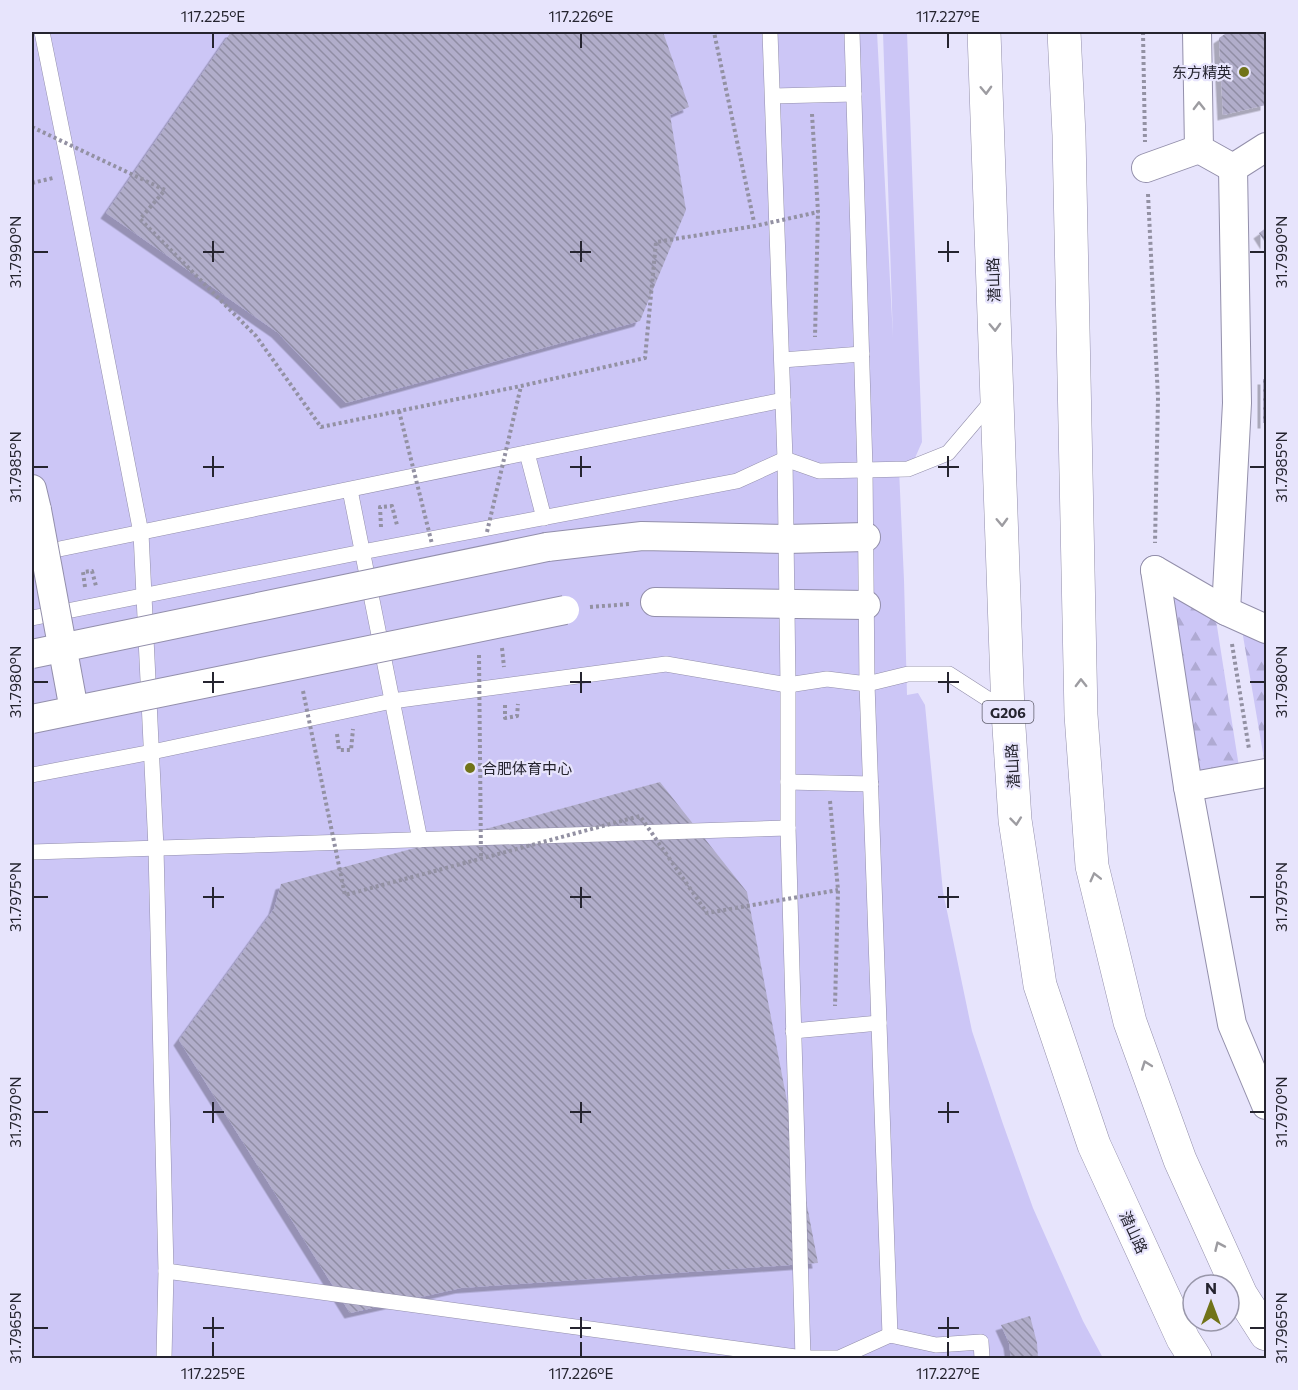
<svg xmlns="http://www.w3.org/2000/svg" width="1298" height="1390" viewBox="0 0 1298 1390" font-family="Commissioner,'Noto Sans SC',sans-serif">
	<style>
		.grass { fill: #ccc6f6 }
		.forest { fill: url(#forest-firs) }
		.building { fill: url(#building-back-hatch); filter: url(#shadow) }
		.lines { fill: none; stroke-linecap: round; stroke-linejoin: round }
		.lane-casing { stroke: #938fab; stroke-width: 16 }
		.street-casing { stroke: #938fab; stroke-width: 30 }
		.primary-casing { stroke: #938fab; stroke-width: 34 }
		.path { stroke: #9391a3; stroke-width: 4; stroke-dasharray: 3 3; stroke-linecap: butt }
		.lane { stroke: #fff; stroke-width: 15 }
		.street { stroke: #fff; stroke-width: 28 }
		.primary { stroke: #fff; stroke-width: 33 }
		.street-bridge-casing { stroke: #938fab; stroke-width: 30; stroke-linecap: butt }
		.path-bridge { stroke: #9391a3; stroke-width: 4; stroke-dasharray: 3 3; stroke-linecap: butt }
		.street-bridge { stroke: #fff; stroke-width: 28 }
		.oneway { stroke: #9d9ca1 }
		.ticks { fill: none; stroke: #25242f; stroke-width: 2 }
		.poi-dot { fill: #717319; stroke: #e7e4fc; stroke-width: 2 }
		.labels { text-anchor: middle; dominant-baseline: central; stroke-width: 4.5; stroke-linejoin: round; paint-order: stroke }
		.shield { fill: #e7e4fc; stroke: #5f5e6c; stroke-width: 1.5 }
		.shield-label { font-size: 14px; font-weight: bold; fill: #25242f }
		.poi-label { font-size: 15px; fill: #25242f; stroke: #e7e4fc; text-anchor: end }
		.street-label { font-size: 15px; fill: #25242f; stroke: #e7e4fc }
		.neatline { fill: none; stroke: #25242f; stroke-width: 2 }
		.ticks-label { font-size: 15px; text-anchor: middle; fill: #25242f }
	</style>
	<defs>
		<pattern id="forest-firs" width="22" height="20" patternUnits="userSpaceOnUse" patternTransform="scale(1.5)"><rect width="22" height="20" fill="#ccc6f6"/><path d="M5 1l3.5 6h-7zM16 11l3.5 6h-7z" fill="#afaad3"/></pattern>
		<pattern id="building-back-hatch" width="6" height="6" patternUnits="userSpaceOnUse" patternTransform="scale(1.5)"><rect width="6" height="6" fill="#b1adca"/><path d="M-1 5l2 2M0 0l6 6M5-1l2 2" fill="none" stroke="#908da4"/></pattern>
		<filter id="shadow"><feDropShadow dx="-5.5" dy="5.5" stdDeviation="0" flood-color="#0004"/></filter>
	</defs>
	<rect width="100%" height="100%" fill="#e7e4fc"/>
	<!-- grass -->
	<path class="grass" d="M32,32h845l16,306 -10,-306h24l15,410 -11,25 -12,2 5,111 3,115 11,-2 7,12 18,187 29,139 31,93 30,84 50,113 20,37h-1071z"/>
	<!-- forest -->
	<g class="forest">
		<path d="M1167,593l49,27 23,147 -43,9z"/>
		<path d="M1242,630l24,12v117h-2z"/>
	</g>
	<!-- building -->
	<g class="building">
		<path d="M231,32h432l26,75 -19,8 16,95 -46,111 -294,82 -69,-71 -171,-119z"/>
		<path d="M1228,32h38v73l-43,10 -4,-77z"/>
		<path d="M1266,228v16l-7,-11z"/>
		<rect x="1263" y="379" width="3" height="44"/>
		<path d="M660,782l87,110 71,371 -357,25 -111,25 -171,-273 95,-131 7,-25z"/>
		<path d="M1030,1316l7,27 1,15h-27l-2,-15 -8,-18z"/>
	</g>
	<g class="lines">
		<defs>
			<g id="lane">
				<path d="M42,32l29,143 70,358 15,315 10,423 -2,87"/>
				<path d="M770,32l15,427 3,226v143l15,530"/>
				<path d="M852,32l13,437 2,215 23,651"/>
				<path d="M773,96l81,-2"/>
				<path d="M782,360l80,-6"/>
				<path d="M527,453l17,65"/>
				<path d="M350,490l70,350"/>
				<path d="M40,553l743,-153"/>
				<path d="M32,618l330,-66 375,-71 48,-22 34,12 89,-2 40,-16 45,-53"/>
				<path d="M32,775l120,-23 240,-51 274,-37 122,21 39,-6 40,5 41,-10h41l59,38"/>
				<path d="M788,782l83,2"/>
				<path d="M32,852l756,-24"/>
				<path d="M793,1031l86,-8"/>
				<path d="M166,1271l637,87h36l51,-23 46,10 45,-3 1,16"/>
			</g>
			<g id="street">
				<path d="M1197,32l2,117 34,19 33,-21"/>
				<path d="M1146,168l53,-19"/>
				<path d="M32,489l5,21"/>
				<path d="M547,547l95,-11 144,3 80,-2"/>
				<path d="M1155,570l33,217 44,237 34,81"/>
				<path d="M1155,570l71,41 40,18"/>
				<path d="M655,602l211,3"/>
				<path d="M1226,611l11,-208 -4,-235"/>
				<path d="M1188,787l78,-14"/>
			</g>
			<g id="primary">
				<path d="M984,32l24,680 7,108 25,165 54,160 89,194 12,19"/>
				<path d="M1064,32l5,103 12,580 11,151 38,156 50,138 61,135 25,39"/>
			</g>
		</defs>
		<!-- lane casing -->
		<use href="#lane" class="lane-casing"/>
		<!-- street casing -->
		<use href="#street" class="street-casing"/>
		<!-- primary casing -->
		<use href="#primary" class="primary-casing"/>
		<!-- path -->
		<g class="path">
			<path d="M717,32h-3l40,190"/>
			<path d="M1143,32l2,110"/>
			<path d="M812,114l6,98 -3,125"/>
			<path d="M32,126v1"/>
			<path d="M32,183l21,-5"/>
			<path d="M1148,194l10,204 -3,145"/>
			<path d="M381,527l-1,-20 12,-1 5,19"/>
			<path d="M85,587l-2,-15 9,-1 4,15"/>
			<path d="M590,607l40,-3"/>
			<path d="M1232,644l17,105"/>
			<path d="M502,648l2,19"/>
			<path d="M505,705v13l12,-2 1,-12"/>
			<path d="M337,734l2,16h12l2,-21"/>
			<path d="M830,801l8,89 -3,116"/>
		</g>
		<!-- lane -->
		<use href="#lane" class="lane"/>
		<!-- street -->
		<use href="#street" class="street"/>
		<!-- primary -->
		<use href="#primary" class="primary"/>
		<defs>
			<g id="street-bridge">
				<path d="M37,510l37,200"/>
				<path d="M32,654l515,-107"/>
				<path d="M32,719l533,-109"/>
			</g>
		</defs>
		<!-- street-bridge casing -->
		<use href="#street-bridge" class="street-bridge-casing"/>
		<!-- path-bridge -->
		<g class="path-bridge">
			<path d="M32,127l133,63 -25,29 116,117 65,91 200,-41 124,-28 11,-116 99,-16 63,-14"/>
			<path d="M399,411l33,133"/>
			<path d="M487,532l34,-146"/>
			<path d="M479,655l2,203"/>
			<path d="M303,691l42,204 295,-79 67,97 131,-23"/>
		</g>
		<!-- street-bridge -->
		<use href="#street-bridge" class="street-bridge"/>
	</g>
	<!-- one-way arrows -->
	<defs><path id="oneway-chevron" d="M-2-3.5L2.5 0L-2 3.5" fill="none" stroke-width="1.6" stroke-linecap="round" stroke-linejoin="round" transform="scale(1.5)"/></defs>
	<g class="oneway">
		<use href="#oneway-chevron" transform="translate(986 90) rotate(88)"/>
		<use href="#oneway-chevron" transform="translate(1199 106) rotate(-91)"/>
		<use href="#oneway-chevron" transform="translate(995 327) rotate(88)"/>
		<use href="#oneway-chevron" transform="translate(1002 522) rotate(88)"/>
		<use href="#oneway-chevron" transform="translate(1081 683) rotate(-91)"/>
		<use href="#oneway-chevron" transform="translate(1016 821) rotate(84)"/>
		<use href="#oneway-chevron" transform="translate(1095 877) rotate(-104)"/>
		<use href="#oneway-chevron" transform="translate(1146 1065) rotate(-110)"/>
		<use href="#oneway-chevron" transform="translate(1219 1246) rotate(-114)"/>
	</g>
	<!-- ticks -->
	<path class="ticks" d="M213,33v15M581,33v15M948,33v15M213,241v21M581,241v21M948,241v21M33,252h15M203,252h21M570,252h21M938,252h21M1250,252h15M213,456v21M581,456v21M948,456v21M33,467h15M203,467h21M570,467h21M938,467h21M1250,467h15M213,672v21M581,672v21M948,672v21M33,682h15M203,682h21M570,682h21M938,682h21M1250,682h15M213,887v21M581,887v21M948,887v21M33,897h15M203,897h21M570,897h21M938,897h21M1250,897h15M213,1102v21M581,1102v21M948,1102v21M33,1112h15M203,1112h21M570,1112h21M938,1112h21M1250,1112h15M213,1317v21M581,1317v21M948,1317v21M33,1328h15M203,1328h21M570,1328h21M938,1328h21M1250,1328h15M213,1342v15M581,1342v15M948,1342v15"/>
	<!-- markers -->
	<g class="poi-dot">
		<circle cx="1244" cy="72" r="6"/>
		<circle cx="470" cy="768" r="6"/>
	</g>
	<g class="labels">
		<!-- shield labels -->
		<rect class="shield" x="982.5" y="701" width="51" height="22" rx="4.5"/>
		<g class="shield-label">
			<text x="1008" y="712">G206</text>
		</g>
		<!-- poi labels -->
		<g class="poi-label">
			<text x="1232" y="72">东方精英</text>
			<text x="482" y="768" text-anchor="start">合肥体育中心</text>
		</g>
		<!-- street labels -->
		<g class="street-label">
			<text transform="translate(993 280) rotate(-92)">潜山路</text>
			<text transform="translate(1012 766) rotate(-93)">潜山路</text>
			<text transform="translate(1134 1232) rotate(65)">潜山路</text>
		</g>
	</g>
	<!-- border -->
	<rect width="1298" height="1390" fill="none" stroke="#e7e4fc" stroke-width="66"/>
	<!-- north arrow -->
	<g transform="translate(1211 1303)"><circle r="28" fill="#e7e4fc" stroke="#9997aa" stroke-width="1.5"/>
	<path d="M0-4.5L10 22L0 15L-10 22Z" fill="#717319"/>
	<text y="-9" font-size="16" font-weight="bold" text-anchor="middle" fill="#25242f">N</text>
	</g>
	<rect x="33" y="33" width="1232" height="1324" class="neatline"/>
	<g class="ticks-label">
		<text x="213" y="22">117.225°E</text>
		<text x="581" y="22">117.226°E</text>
		<text x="948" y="22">117.227°E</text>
		<text transform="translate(16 252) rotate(-90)" y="5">31.7990°N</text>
		<text transform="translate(1282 252) rotate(-90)" y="5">31.7990°N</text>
		<text transform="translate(16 467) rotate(-90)" y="5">31.7985°N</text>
		<text transform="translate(1282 467) rotate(-90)" y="5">31.7985°N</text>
		<text transform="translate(16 682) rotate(-90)" y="5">31.7980°N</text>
		<text transform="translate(1282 682) rotate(-90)" y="5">31.7980°N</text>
		<text transform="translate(16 897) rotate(-90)" y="5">31.7975°N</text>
		<text transform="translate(1282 897) rotate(-90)" y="5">31.7975°N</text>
		<text transform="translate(16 1112) rotate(-90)" y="5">31.7970°N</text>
		<text transform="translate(1282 1112) rotate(-90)" y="5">31.7970°N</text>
		<text transform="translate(16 1328) rotate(-90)" y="5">31.7965°N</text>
		<text transform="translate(1282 1328) rotate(-90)" y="5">31.7965°N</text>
		<text x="213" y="1379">117.225°E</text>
		<text x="581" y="1379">117.226°E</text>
		<text x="948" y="1379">117.227°E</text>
	</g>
</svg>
